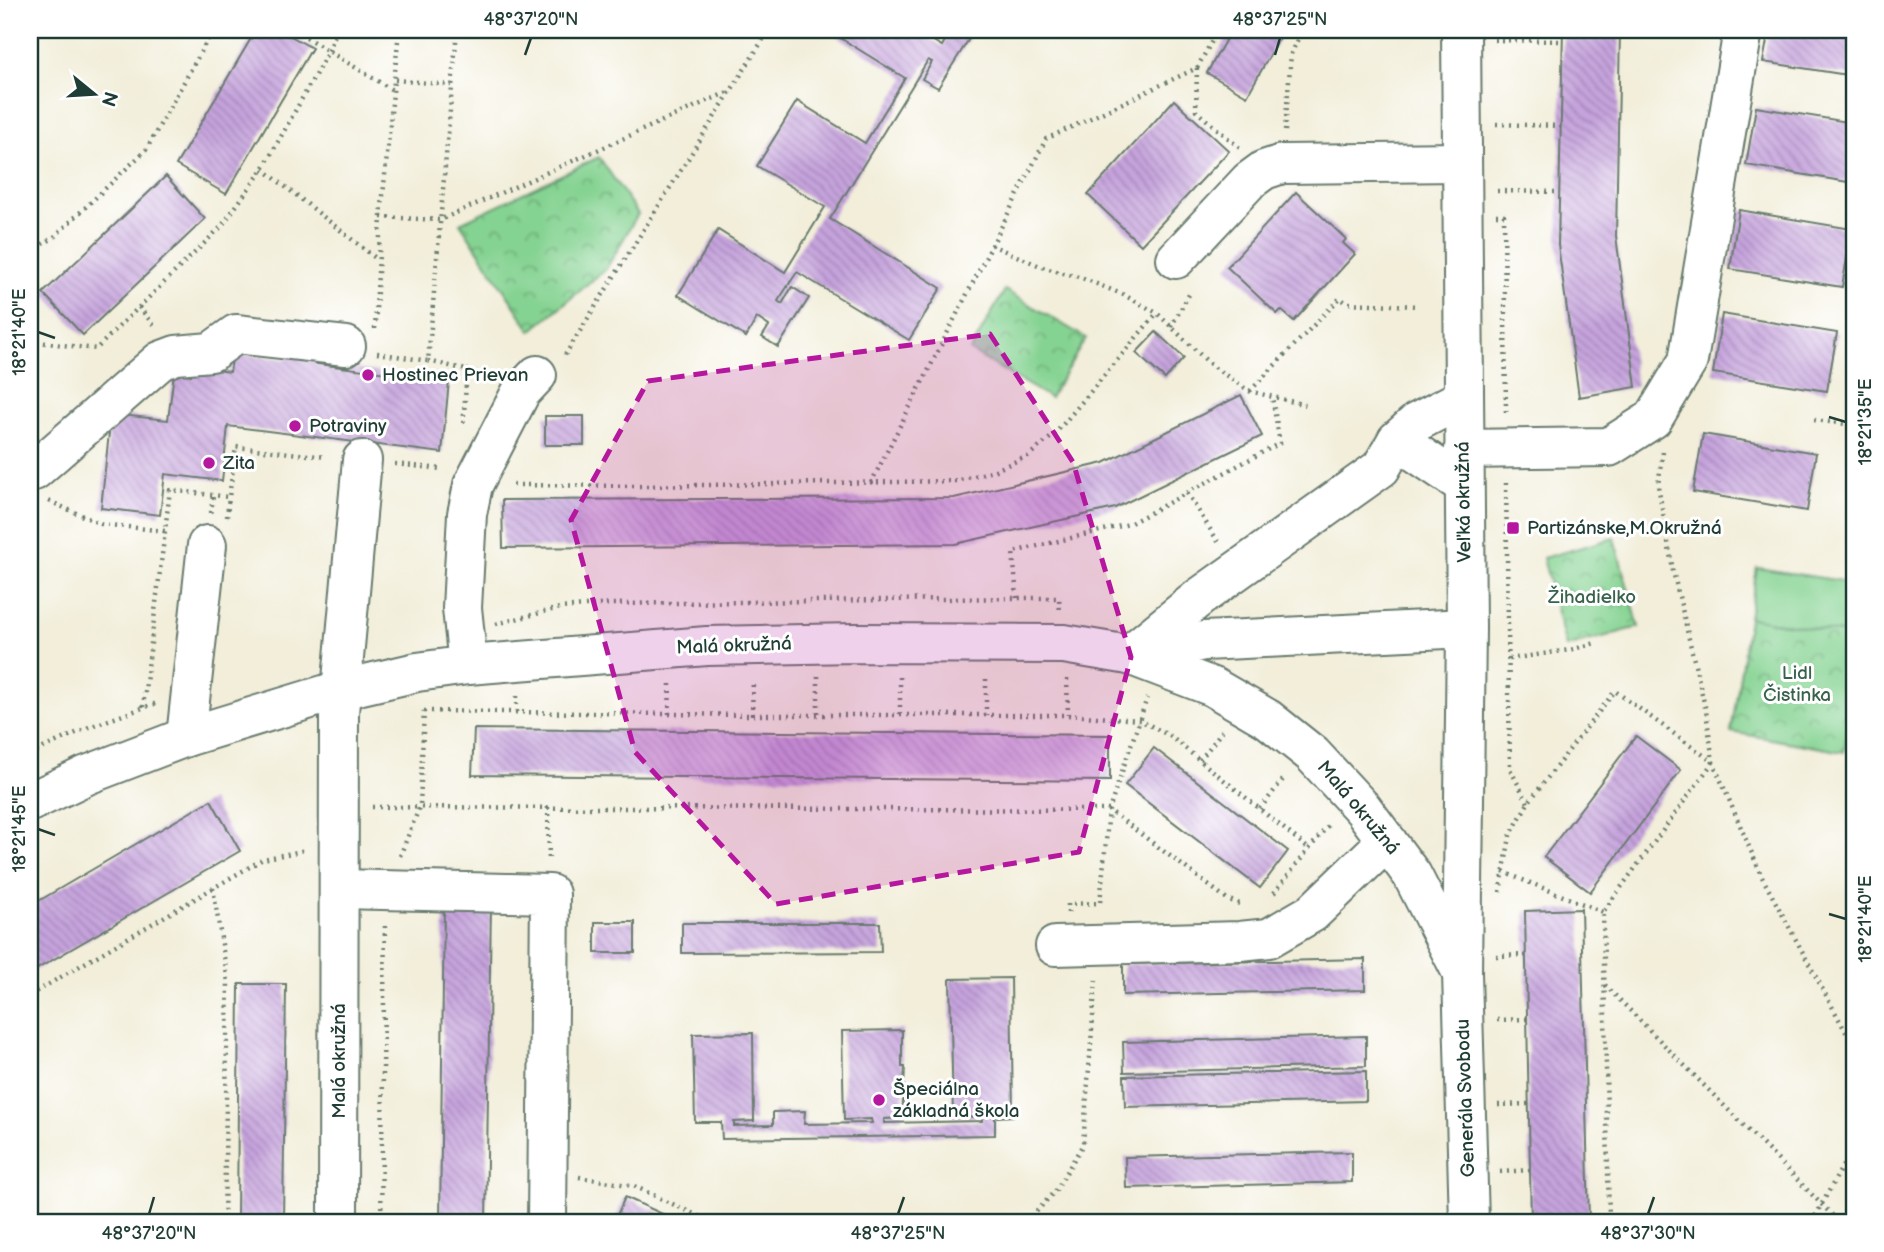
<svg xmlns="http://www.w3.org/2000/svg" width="1884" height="1252" viewBox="0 0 1884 1252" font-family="'Balsamiq Sans',sans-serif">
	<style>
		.park { fill: url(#park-crowns); stroke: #528863; stroke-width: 2 }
		.pitch { fill: #85d392; stroke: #528863; stroke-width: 2 }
		.building { fill: url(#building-back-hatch) }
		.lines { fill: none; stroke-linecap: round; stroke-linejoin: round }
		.minor-casing { stroke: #697b6e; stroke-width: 42 }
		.path { stroke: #697b6e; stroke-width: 4.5; stroke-dasharray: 2 5; stroke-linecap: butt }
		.minor { stroke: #fff; stroke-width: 38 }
		.marked { fill: #b5179e; fill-opacity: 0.2; stroke: #b5179e; stroke-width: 5; stroke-dasharray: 14 9; stroke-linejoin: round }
		.ticks { fill: none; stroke: #1f3d34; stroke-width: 2.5 }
		.poi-dot { fill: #b5179e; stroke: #fff; stroke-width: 2.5 }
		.labels { text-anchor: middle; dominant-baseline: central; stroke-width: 6; stroke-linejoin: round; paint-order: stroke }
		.poi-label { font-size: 19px; fill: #1f3d34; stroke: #fff; text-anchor: start }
		.street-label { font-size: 19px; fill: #1f3d34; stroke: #fff }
		.park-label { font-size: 19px; fill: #38624c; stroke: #fff }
		.neatline { fill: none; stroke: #1f3d34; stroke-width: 2.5 }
		.ticks-label { font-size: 18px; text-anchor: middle; fill: #1f3d34 }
	</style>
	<defs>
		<pattern id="park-crowns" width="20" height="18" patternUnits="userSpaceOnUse" patternTransform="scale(1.75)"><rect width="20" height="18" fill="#85d392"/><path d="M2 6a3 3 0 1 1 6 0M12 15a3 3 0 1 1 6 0" fill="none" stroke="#6cac78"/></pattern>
		<pattern id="building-back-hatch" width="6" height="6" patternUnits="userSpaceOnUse" patternTransform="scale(1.75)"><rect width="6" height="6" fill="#c6a3dd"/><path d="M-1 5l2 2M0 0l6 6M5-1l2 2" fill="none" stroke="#a086b4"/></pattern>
	</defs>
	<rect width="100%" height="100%" fill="#fff"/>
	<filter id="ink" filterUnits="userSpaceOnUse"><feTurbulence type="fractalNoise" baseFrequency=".0143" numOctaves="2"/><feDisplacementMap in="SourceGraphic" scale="14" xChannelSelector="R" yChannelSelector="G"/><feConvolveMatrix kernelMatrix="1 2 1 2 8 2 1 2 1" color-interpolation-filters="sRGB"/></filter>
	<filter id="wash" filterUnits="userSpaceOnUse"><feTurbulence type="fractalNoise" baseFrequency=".00686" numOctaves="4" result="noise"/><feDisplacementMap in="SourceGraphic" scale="28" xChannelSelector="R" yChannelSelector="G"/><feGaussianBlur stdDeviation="1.57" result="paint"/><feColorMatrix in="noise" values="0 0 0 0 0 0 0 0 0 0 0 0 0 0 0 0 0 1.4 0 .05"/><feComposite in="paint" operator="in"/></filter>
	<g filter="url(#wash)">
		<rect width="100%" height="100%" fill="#f2eeda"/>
		<!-- park -->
		<g class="park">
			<path d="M599,157l39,57 -32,55 -75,62 -71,-108z"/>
			<path d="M1005,290l81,48 -36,60 -80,-47z"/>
			<path d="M1614,538l25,89 -73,20 -23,-89z"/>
			<path d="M1757,568l97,15v104l-10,65 -113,-20z"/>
		</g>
		<!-- pitch -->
		<path class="pitch" d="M1757,568l97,15v52l-105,-17z"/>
		<g id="blocks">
			<!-- building -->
			<g class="building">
				<path d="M256,30h24l32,18 -86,146 -50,-29z"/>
				<path d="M841,30h95l-6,9 12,7 9,-16 18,9 -31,49 -16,-9 10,-17 -4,-2 -98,159 111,69 -32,52 -112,-68 -19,29 4,3 10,-17 17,11 -31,49 -16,-10 7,-11 -12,-8 -11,19 -68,-42 40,-65 67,42 40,-65 -68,-41 40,-65 68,42 40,-65 -68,-42z"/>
				<path d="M1231,30h53l-37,66 -40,-23z"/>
				<path d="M1563,30h57l-4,206 20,151 -57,10 -21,-152z"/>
				<path d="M1769,30h85v46l-91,-14z"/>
				<path d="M1174,100l55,51 -88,94 -53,-50z"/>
				<path d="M1756,107l98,16v60l-108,-18z"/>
				<path d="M166,176l39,43 -122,116 -40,-42z"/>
				<path d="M1296,192l50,47 -3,4 12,11 -61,67 -13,-11 -4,4 -50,-47z"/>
				<path d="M1739,210l113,19 -10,58 -112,-18z"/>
				<path d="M1722,314l115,19 -10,58 -114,-18z"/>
				<path d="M1156,332l28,26 -19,21 -29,-26z"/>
				<path d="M233,353l53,6 1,-6 31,4 -1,7 132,17 -7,72 -214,-27 -6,55 -57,-7 -5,41 -59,-7 10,-94 57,6 6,-47 17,2 2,-8 37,5z"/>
				<path d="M1241,395l21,41 -147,72 -160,36 -452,4 -1,-48 452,-2 150,-35z"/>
				<rect x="545" y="416" width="39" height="29"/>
				<path d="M1703,434l113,19 -9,58 -114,-19z"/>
				<path d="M474,729l636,6v46l-638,-6z"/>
				<path d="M1636,736l45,34 -91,122 -46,-35z"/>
				<path d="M1154,748l134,103 -28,37 -135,-103z"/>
				<path d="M211,800l29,51 -210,122v-67z"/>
				<path d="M444,903h47l-5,319h-46z"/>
				<path d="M1581,909l8,313h-58l-6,-311z"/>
				<rect x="595" y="922" width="40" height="31"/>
				<path d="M682,923h198l1,29 -199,1z"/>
				<path d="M1365,959v31l-242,5v-31z"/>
				<path d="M1011,978l2,138 -18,1v18l-273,4 -1,-17h-26l-2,-88 60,-1 1,88 -20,1v4l39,-1v-13l32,-1 -1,13 68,-1 -1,-4 -27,1 -2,-89 60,-1v37h3l-3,51 -18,1v4l98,-2v-4h-29l-3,-138z"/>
				<path d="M239,984h47l-3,238h-46z"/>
				<path d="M1366,1036v30l-242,6 -1,-30z"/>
				<path d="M1366,1071v30l-241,6 -1,-31z"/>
				<path d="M1352,1152v30l-226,6 -1,-31z"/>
				<path d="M625,1197l55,25h-66z"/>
			</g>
		</g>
	</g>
	<g filter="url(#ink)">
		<use href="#blocks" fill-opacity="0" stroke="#697b6e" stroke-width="2"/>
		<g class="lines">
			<defs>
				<g id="minor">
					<path d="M1461,30l5,598 -4,345 7,249"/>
					<path d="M1176,259l73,-78 15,-11 18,-6 179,-2"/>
					<path d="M1397,440l67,45"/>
					<path d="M1464,449l145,-2 44,-28 35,-58 55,-331"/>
					<path d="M30,472l4,-1 126,-110 16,-6 35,-3 25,-18 110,12"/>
					<path d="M1134,654l70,-13 262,-13"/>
					<path d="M1129,655l71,-58 181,-129 16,-28 20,-18 46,-24"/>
					<path d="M468,665l-6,-57 5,-94 6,-29 48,-93 16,-17"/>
					<path d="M186,737l21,-192"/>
					<path d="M30,802l57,-27 99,-38 154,-47 77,-18 51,-7 239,-19 148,-3 209,1 65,11 84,32 55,32 44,35 51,55 49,66 50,98"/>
					<path d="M340,889l210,5 -3,328"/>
					<path d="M1055,946l185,-5 29,-3 43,-25 75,-72"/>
					<path d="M338,1222l1,-509 23,-253"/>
				</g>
			</defs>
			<!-- minor casing -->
			<use href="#minor" class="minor-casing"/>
			<!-- path -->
			<g class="path">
				<path d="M294,30l100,61"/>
				<path d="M1494,40l69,1"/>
				<path d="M1197,68l-1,43 44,37"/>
				<path d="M395,80l57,5"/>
				<path d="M1496,124l65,2"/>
				<path d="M1285,131l6,-77 11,-24"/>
				<path d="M263,169l115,91"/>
				<path d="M1497,191l63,1"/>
				<path d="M1496,215h8l2,200"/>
				<path d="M381,217l59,3 290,-129"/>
				<path d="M991,245l54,23 37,10 42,17 33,18 55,53 37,25 57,14"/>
				<path d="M30,251l23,-13 93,-88 67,-120"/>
				<path d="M139,307l17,21"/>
				<path d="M1171,327l20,-36"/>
				<path d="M375,329l6,-112 18,-187"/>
				<path d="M30,341l66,8 125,-122 42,-58 66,-119 8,-20"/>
				<path d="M377,353l51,8 29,-331"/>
				<path d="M565,355l204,-325"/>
				<path d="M428,361l39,9 -4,57"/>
				<path d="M467,370l26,6"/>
				<path d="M1250,391l90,-93 7,5 70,3"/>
				<path d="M1814,420l40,5"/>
				<path d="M1663,452l-5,33 15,86 33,140 7,51 49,115 92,170"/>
				<path d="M395,464l47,5"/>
				<path d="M871,483l175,-344 151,-71 21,-38"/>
				<path d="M1506,483l4,286 18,34"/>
				<path d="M513,485l129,1 314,-5 37,-10 35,-15 26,-21 103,-122"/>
				<path d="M1187,493l32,50"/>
				<path d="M49,501l52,23 64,7 5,-41 59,7 7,-50 91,10"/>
				<path d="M211,513l2,-18"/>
				<path d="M227,517l2,-20"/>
				<path d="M1017,598l-4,-46 116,-28 151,-81 -8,-46"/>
				<path d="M496,624l64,-16 51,-4 406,-6h42l1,14"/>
				<path d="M1509,659l61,-9 26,-7"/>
				<path d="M818,676v38"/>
				<path d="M900,677v37"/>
				<path d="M1067,679l1,36"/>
				<path d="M517,696v16"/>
				<path d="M143,707l22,-176"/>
				<path d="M424,711l328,4h316l72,5 30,16 139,113"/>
				<path d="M669,714l1,-30"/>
				<path d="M752,715l1,-35"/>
				<path d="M986,716v-39"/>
				<path d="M30,754l59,-27 68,-24"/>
				<path d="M1200,760l23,-30"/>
				<path d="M372,807l737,3 118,89 15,6"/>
				<path d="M548,807l1,55"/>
				<path d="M1260,809l25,-32"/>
				<path d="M400,856l20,-50 4,-98"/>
				<path d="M1503,872l100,40"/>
				<path d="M213,888l15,94 -4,240"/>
				<path d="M1500,892l10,-56 18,-33 87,-112 98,71 -110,150 6,310"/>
				<path d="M1274,893l56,-70"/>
				<path d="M1068,913v-9l32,-1 9,-93 38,-112"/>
				<path d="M1496,956l30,-1"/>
				<path d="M1605,985l234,237"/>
				<path d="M30,995l233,-136 43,-9"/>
				<path d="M1497,1020l30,-1"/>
				<path d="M1498,1105l31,-1"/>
				<path d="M1500,1172l30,-2"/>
				<path d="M579,1177l55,9 77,36"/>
				<path d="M381,1222l4,-297"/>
				<path d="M1027,1222l29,-32 27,-46 13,-165"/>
				<path d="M1812,1222l42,-77"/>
			</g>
			<!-- minor -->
			<use href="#minor" class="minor"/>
		</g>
	</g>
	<!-- marked area -->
	<path class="marked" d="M990,334l83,128 58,195 -52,195 -303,52 -141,-152 -64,-232 77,-139z"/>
	<!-- ticks -->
	<path class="ticks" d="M525,55l6,-17M1275,55l5,-17M38,332l17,6M1829,417l17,5M38,829l17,6M1829,914l17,5M149,1214l5,-17M898,1214l6,-17M1648,1214l6,-17"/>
	<!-- markers -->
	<g class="poi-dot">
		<circle cx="368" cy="375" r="7"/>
		<circle cx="295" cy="426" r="7"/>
		<circle cx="209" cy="463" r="7"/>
		<rect x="1506" y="521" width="14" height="14" rx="3.5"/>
		<circle cx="879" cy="1100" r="7"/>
	</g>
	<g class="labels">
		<!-- poi labels -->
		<g class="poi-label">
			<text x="382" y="375">Hostinec Prievan</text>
			<text x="309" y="426">Potraviny</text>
			<text x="223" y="463">Zita</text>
			<text x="1527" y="528">Partizánske,M.Okružná</text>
			<text x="893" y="1089">Špeciálna<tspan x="893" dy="22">základná škola</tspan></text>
		</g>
		<!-- street labels -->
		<g class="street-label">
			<text transform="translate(1464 502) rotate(-91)">Veľká okružná</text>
			<text transform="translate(734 646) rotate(-2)">Malá okružná</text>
			<text transform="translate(1358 808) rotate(50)">Malá okružná</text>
			<text transform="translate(339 1061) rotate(-90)">Malá okružná</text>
			<text transform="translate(1466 1098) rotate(-92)">Generála Svobodu</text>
		</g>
		<!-- park labels -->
		<g class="park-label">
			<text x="1592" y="597">Žihadielko</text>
			<text x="1797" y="673">Lidl<tspan x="1797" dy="22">Čistinka</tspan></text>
		</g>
	</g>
	<!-- margin -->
	<rect width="1884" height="1252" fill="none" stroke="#fff" stroke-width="77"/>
	<!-- north arrow -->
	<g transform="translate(94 94) rotate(108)" stroke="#ffffff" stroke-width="5" paint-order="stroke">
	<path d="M0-5L12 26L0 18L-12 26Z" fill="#1f3d34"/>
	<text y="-10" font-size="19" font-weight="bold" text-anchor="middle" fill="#1f3d34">N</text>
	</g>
	<rect x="38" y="38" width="1808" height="1176" class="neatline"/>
	<g class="ticks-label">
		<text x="531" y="25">48°37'20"N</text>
		<text x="1280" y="25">48°37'25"N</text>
		<text transform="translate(19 332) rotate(-90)" y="6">18°21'40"E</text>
		<text transform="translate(1865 422) rotate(-90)" y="6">18°21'35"E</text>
		<text transform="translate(19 829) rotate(-90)" y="6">18°21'45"E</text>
		<text transform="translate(1865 919) rotate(-90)" y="6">18°21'40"E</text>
		<text x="149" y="1239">48°37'20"N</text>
		<text x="898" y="1239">48°37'25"N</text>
		<text x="1648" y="1239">48°37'30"N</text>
	</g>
</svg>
